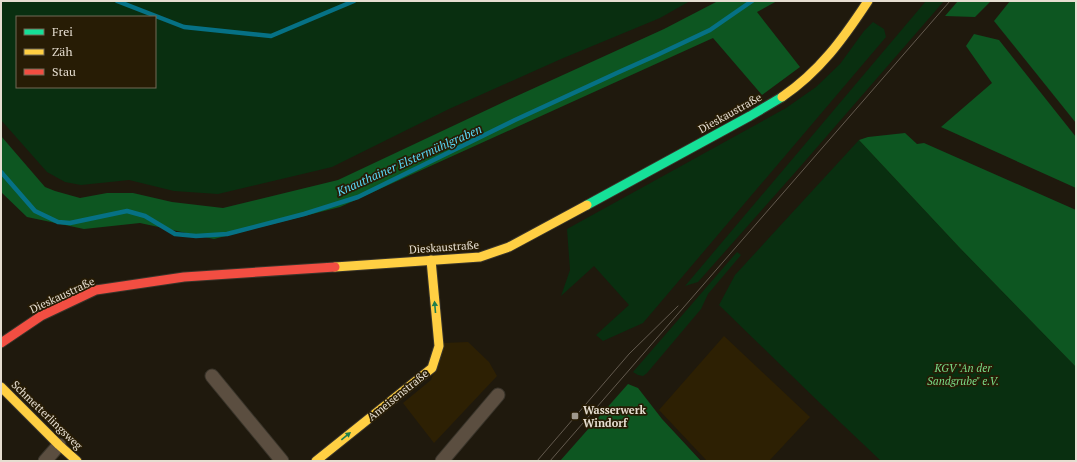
<svg xmlns="http://www.w3.org/2000/svg" width="1077" height="462" viewBox="0 0 1077 462" font-family="'PT Serif',serif">
	<style>
		.built { fill: #2d2003 }
		.green { fill: #092f10; fill-rule: evenodd }
		.forest { fill: #0d5621 }
		.lines { fill: none; stroke-linecap: round; stroke-linejoin: round }
		.stream { stroke: #067185; stroke-width: 4.5 }
		.street-casing { stroke: #39342a; stroke-width: 15 }
		.fast-casing { stroke: #39342a; stroke-width: 11 }
		.slow-casing { stroke: #39342a; stroke-width: 11 }
		.jam-casing { stroke: #39342a; stroke-width: 11 }
		.street { stroke: #5b4e40; stroke-width: 13 }
		.fast { stroke: #16e098; stroke-width: 9 }
		.slow { stroke: #ffcf43; stroke-width: 9 }
		.jam { stroke: #f24e42; stroke-width: 9 }
		.tram { stroke: #635a4e; stroke-width: 1 }
		.oneway { fill: #1e7e4e }
		.poi-dot { fill: #a0998c; stroke: #271c05; stroke-width: 1.5 }
		.labels { text-anchor: middle; dominant-baseline: central; stroke-width: 3.5; stroke-linejoin: round; paint-order: stroke }
		.street-label { font-size: 11px; fill: #e6ded1; stroke: #271c05 }
		.park-label { font-size: 11px; font-style: italic; fill: #79dc88; stroke: #271c05 }
		.poi-label { font-size: 11px; font-weight: bold; fill: #e6ded1; stroke: #271c05; text-anchor: start }
		.water-label { font-size: 12px; font-style: italic; fill: #5ad9f9; stroke: #271c05 }
	</style>
	<rect width="100%" height="100%" fill="#1f190d"/>
	<!-- built -->
	<g class="built">
		<path d="M724,336l86,81 -41,44h-62l-48,-51z"/>
		<path d="M468,342l21,20 8,14 -63,67 -31,-40 28,-23 13,-37z"/>
	</g>
	<!-- green -->
	<g class="green">
		<path d="M1,1h689l-30,17 -99,41 -112,50 -117,58 -114,27 -44,-3 -45,-11 -48,5 -16,-3 -18,-10 -46,-52zM17,17h138v70h-138z"/>
		<path d="M926,1h18l-145,167 -101,114 -13,4z"/>
		<path d="M873,22l11,7 2,8 -243,286 -40,18 -7,-6 33,-30 -35,-39 -33,30 9,-26 -3,-41 219,-121 30,-21 24,-23 24,-33z"/>
		<path d="M859,140l100,107 117,120v94h-195l-59,-56 -103,-100 16,-30z"/>
		<path d="M737,252l4,3 -33,39 -7,15 -54,64 -4,3 -5,-1 -5,-3z"/>
	</g>
	<!-- forest -->
	<g class="forest">
		<path d="M718,1h59l-20,11 43,55 -38,28 -49,-57 -373,169 -126,32 -74,-16 -56,6 -57,-12 -26,-25v-56l44,51 10,4 25,7 27,-5h26l39,9 51,6 115,-28 170,-80 156,-71z"/>
		<path d="M958,1h33l-16,16 -30,-1z"/>
		<path d="M1010,1h66v122l-82,-102z"/>
		<path d="M974,34l25,6 77,97v51l-135,-61 51,-44 -26,-37z"/>
		<path d="M905,133l12,11 7,-1 152,67v157l-117,-120 -100,-107 9,-3z"/>
		<path d="M628,384l10,4 24,31 39,42h-141z"/>
	</g>
	<g class="lines">
		<!-- stream -->
		<g class="stream">
			<path d="M117,1l67,26 87,9 83,-35"/>
			<path d="M1,172l34,39 23,11 12,1 57,-12 18,5 30,18 21,2 31,-2 77,-20 54,-17 157,-77 104,-48 38,-17 53,-25 42,-29"/>
		</g>
		<defs>
			<g id="street">
				<path d="M212,376l70,85"/>
				<path d="M45,461l14,-16"/>
				<path d="M442,461l56,-66"/>
			</g>
			<path id="fast" d="M587,205l163,-89 32,-19"/>
			<g id="slow">
				<path d="M782,97c38,-26 61,-58 86,-96"/>
				<path d="M335,267l145,-10 29,-10 78,-42"/>
				<path d="M1,387l58,58 18,16"/>
				<path d="M316,461l116,-93 7,-22 -8,-86"/>
			</g>
			<path id="jam" d="M1,343l40,-27 55,-26 88,-13 151,-10"/>
		</defs>
		<!-- street casing -->
		<use href="#street" class="street-casing"/>
		<!-- fast casing -->
		<use href="#fast" class="fast-casing"/>
		<!-- slow casing -->
		<use href="#slow" class="slow-casing"/>
		<!-- jam casing -->
		<use href="#jam" class="jam-casing"/>
		<!-- street -->
		<use href="#street" class="street"/>
		<!-- fast -->
		<use href="#fast" class="fast"/>
		<!-- slow -->
		<use href="#slow" class="slow"/>
		<!-- jam -->
		<use href="#jam" class="jam"/>
		<!-- tram -->
		<g class="tram">
			<path d="M537,461l92,-107 49,-48"/>
			<path d="M550,461l400,-460"/>
		</g>
	</g>
	<!-- one-way arrows -->
	<defs><path id="oneway-solid" d="M-6-.8H1V-3.2L6.5 0L1 3.2V.8H-6Z"/></defs>
	<g class="oneway">
		<use href="#oneway-solid" transform="translate(435 307) rotate(-95)"/>
		<use href="#oneway-solid" transform="translate(346 436) rotate(-39)"/>
	</g>
	<!-- markers -->
	<rect class="poi-dot" x="571" y="412" width="8" height="8" rx="2"/>
	<g class="labels">
		<!-- street labels -->
		<g class="street-label">
			<text transform="translate(730 113) rotate(-29)">Dieskaustraße</text>
			<text transform="translate(444 247) rotate(-4)">Dieskaustraße</text>
			<text transform="translate(62 295) rotate(-25)">Dieskaustraße</text>
			<text transform="translate(398 395) rotate(-39)">Ameisenstraße</text>
			<text transform="translate(47 415) rotate(44)">Schmetterlingsweg</text>
		</g>
		<!-- park labels -->
		<g class="park-label">
			<text x="963" y="368">KGV "An der<tspan x="963" dy="13">Sandgrube" e.V.</tspan></text>
		</g>
		<!-- poi labels -->
		<g class="poi-label">
			<text x="583" y="410">Wasserwerk<tspan x="583" dy="13">Windorf</tspan></text>
		</g>
		<!-- water labels -->
		<g class="water-label">
			<text transform="translate(409 160) rotate(-24)">Knauthainer Elstermühlgraben</text>
		</g>
	</g>
	<!-- border -->
	<rect width="1077" height="462" fill="none" stroke="#e6ded1" stroke-width="4"/>
	<!-- legend -->
	<rect x="16" y="16" width="140" height="72" fill="#271c05" stroke="#736a57"/>
	<rect x="24" y="29" width="20" height="6" fill="#16e098" stroke="#736a57"/>
	<text x="52" y="36" font-size="12" fill="#e6ded1">Frei</text>
	<rect x="24" y="49" width="20" height="6" fill="#ffcf43" stroke="#736a57"/>
	<text x="52" y="56" font-size="12" fill="#e6ded1">Zäh</text>
	<rect x="24" y="69" width="20" height="6" fill="#f24e42" stroke="#736a57"/>
	<text x="52" y="76" font-size="12" fill="#e6ded1">Stau</text>
</svg>
